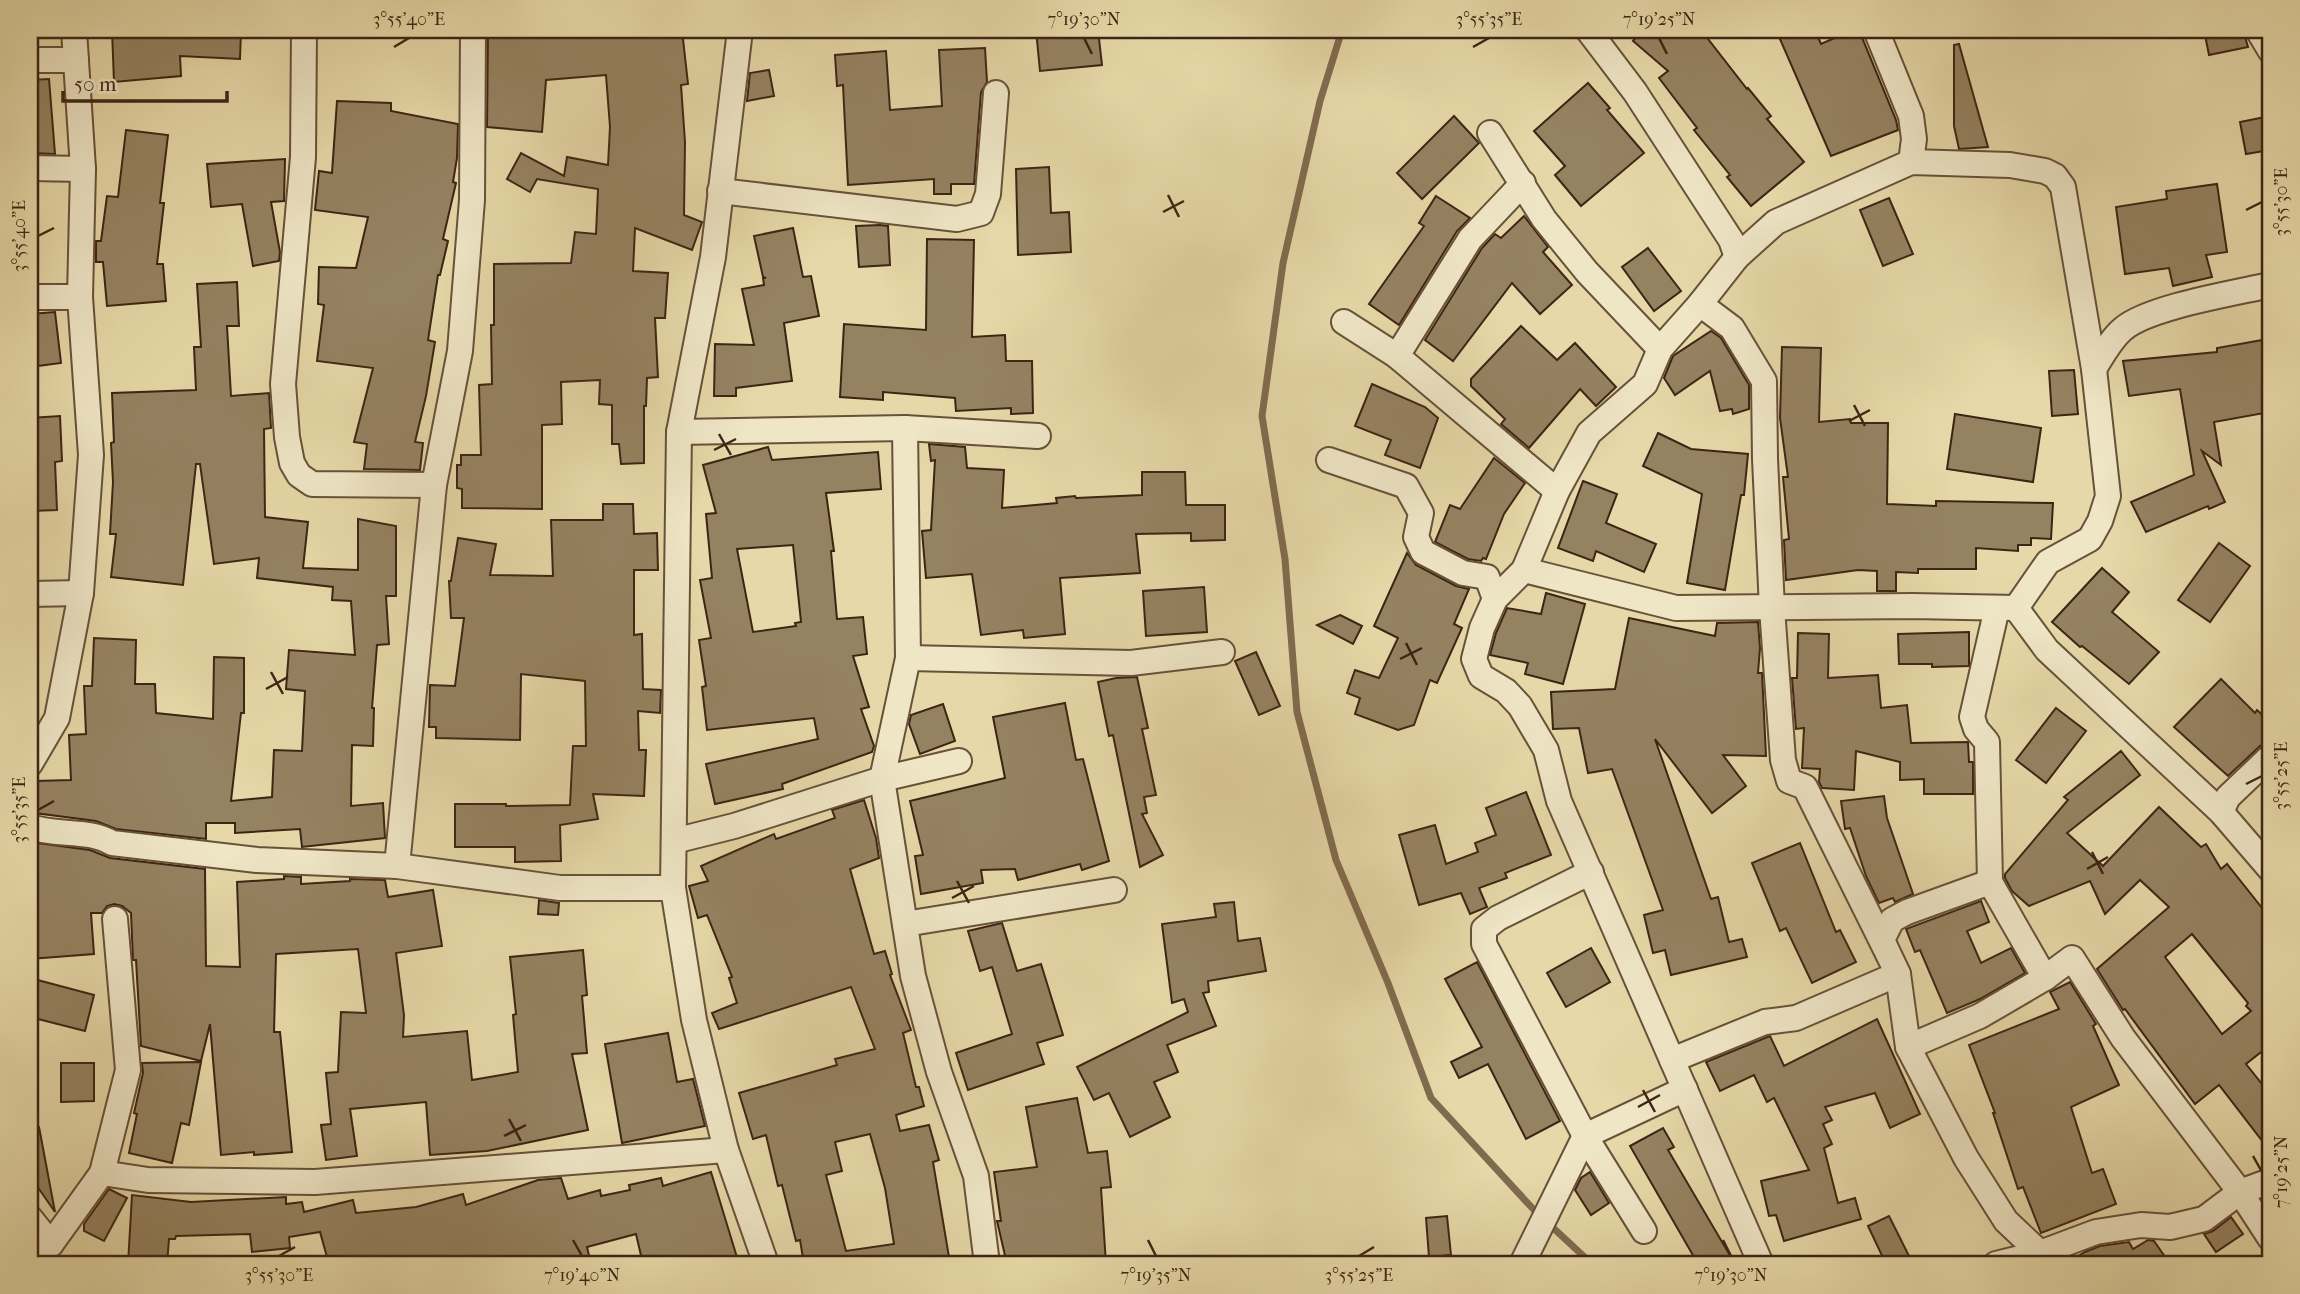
<svg xmlns="http://www.w3.org/2000/svg" width="2300" height="1294" viewBox="0 0 2300 1294" font-family="'IM FELL French Canon',serif">
	<style>
		.lines { fill: none; stroke-linecap: round; stroke-linejoin: round }
		.stream { stroke: #816b4f; stroke-width: 7 }
		.building { fill: #958261; stroke: #3e2414; stroke-width: 2; fill-rule: evenodd }
		.minor-casing { stroke: #685139; stroke-width: 28 }
		.minor { stroke: #efe6c6; stroke-width: 24 }
		.ticks { fill: none; stroke: #3e2414; stroke-width: 2.5 }
		.neatline { fill: none; stroke: #3e2414; stroke-width: 2.5 }
		.ticks-label { font-size: 18px; text-anchor: middle; fill: #3e2414 }
	</style>
	<rect width="100%" height="100%" fill="#e6d8a8"/>
	<filter id="stains"><feTurbulence type="fractalNoise" baseFrequency=".00286" numOctaves="4"/><feColorMatrix values="0 0 0 0 .2 0 0 0 0 .09 0 0 0 0 .02 0 0 0 .5 -.17"/></filter>
	<radialGradient id="worn" r=".72"><stop offset=".6" stop-color="#630" stop-opacity="0"/><stop offset="1" stop-color="#630" stop-opacity=".3"/></radialGradient>
	<g class="lines">
		<!-- stream -->
		<path class="stream" d="M1342,30l-22,71 -37,162 -21,153 23,143 12,153 39,148 52,123 43,115 104,113 57,53"/>
	</g>
	<!-- building -->
	<g class="building">
		<path d="M112,30h129l-1,29 -60,-3 1,20 -67,6z"/>
		<path d="M488,30h194l6,54 -7,1 4,57 -1,73 18,7 -10,28 -57,-22 -2,43 35,2 -3,45h-10l3,59 -11,1 -1,28h-2v57l-23,1 -2,-20h-7v-39l-13,-1 1,-24 -39,2 1,42 -20,1v84l-80,-1v-19l-5,-1v-23h4v-10h20l-2,-70 13,-1 -1,-59h3v-61l77,-1 4,-31 21,2 2,-45 -61,-10 -7,13 -23,-13 14,-26 43,23 3,-19 41,8 2,-38 -4,-52 -60,5 -4,52 -55,-5z"/>
		<path d="M1036,30h62l4,35 -62,6z"/>
		<path d="M1642,30h59l46,59 1,-1 23,28 -4,3 37,43 -53,44 -24,-29 3,-2 -36,-45 3,-2 -38,-50 9,-7 -35,-30z"/>
		<path d="M1776,30h39l6,14 32,-14h6l37,90 2,10 -67,26z"/>
		<path d="M2204,30h39l5,17 -39,8z"/>
		<path d="M1959,44l29,103 -29,2 -5,-23v-81z"/>
		<path d="M985,48l2,34 -6,10 -7,92h-23v10h-17v-15l-86,6 -5,-100 -6,1 -2,-31 51,-4 4,59 52,-4 -3,-56z"/>
		<path d="M769,70l5,26 -27,5 3,-28z"/>
		<path d="M49,79l6,75 -25,-1v-73z"/>
		<path d="M1588,83l22,25 -3,2 37,43 -63,53 -26,-31 10,-9 -31,-35z"/>
		<path d="M337,101l54,2v8l67,13 -1,34 -4,24 3,1 -13,56 5,2 -8,34h-2l-10,65 7,2 -9,54 -11,46 8,1 -3,27 -56,-1 3,-25 -13,-2 19,-74 -56,-7 7,-56 -6,-1 1,-37 37,1 12,-51 -53,-7 4,-39 13,2z"/>
		<path d="M1454,116l25,27 -57,56 -25,-26z"/>
		<path d="M2270,116v34l-24,4 -6,-32z"/>
		<path d="M126,130l42,5 -8,68h4l-7,61h6l3,37 -59,5 -4,-44h-7v-21h5l6,-45 11,1z"/>
		<path d="M285,159l-1,42 -13,1 9,50 -1,9 -26,5 -11,-62 -31,3 -4,-43z"/>
		<path d="M1049,167l2,46 18,-1 2,40 -53,3 -2,-86z"/>
		<path d="M2217,184l10,68 -21,3 6,22 -39,9 -4,-18 -44,6 -9,-67 51,-8 -1,-8z"/>
		<path d="M1436,196l34,22 -13,13 -58,94 -30,-21 55,-78 -5,-3z"/>
		<path d="M1889,198l24,56 -30,12 -23,-56z"/>
		<path d="M1524,216l24,31 -5,5 29,33 -32,29 -28,-31 -59,78 -28,-21 57,-92 13,-14 6,4z"/>
		<path d="M880,225l8,1 2,39 -31,2 -3,-41z"/>
		<path d="M793,228l10,49 8,-1 8,40 -35,7 8,58 -56,7v8h-22l1,-52 39,1 -12,-56 22,-4 -1,-7h3l-3,-1 -9,-41z"/>
		<path d="M927,239l47,1 -2,97 33,-2 1,26h26l1,52 -22,1v-6l-55,3 -1,-13 -72,-6v8l-43,-3 4,-73 82,6z"/>
		<path d="M1648,248l33,43 -27,20 -32,-44z"/>
		<path d="M237,282l2,44h-12l4,70 38,-3 2,35 -7,1 1,88 43,5 -5,46 55,2v-51l38,7v70h-10l3,48 -12,1 -5,63h2l-1,38 -21,-1 -1,61 32,-3 2,35 -83,9 -2,-18 -65,4v-10h-29v16l-90,-10 -20,-8 -61,-8v-32l36,-1 -2,-45 17,-1 -2,-48h8l2,-48 42,2 -1,44h20l1,29 57,6 1,-62 30,1v55h-3l-10,88 41,-4 2,-47 28,1 3,-60 -19,-2 3,-39 66,5 -4,-54 -19,-1 1,-13 -76,-9 2,-20 -45,6 -14,-100h-4l-13,121 -72,-8 5,-43h-6l3,-52 -2,-39 3,-1 -2,-49 84,-3 -2,-43h7l-4,-63z"/>
		<path d="M55,312l6,51 -31,4v-53z"/>
		<path d="M1521,326l36,34 18,-17 41,44 -20,19 -16,-17 -51,59 -28,-24 4,-5 -34,-33v-7z"/>
		<path d="M1711,331l10,7 28,47v24l-16,5 -1,-5 -12,2 -10,-40 -35,24 -11,-17 9,-22z"/>
		<path d="M2268,339l2,13v60l-56,10 7,43 -19,-14 23,51 -16,7 -1,-3 -62,26 -15,-30 63,-27 -14,-86 -51,7 -6,-35 94,-9v-4z"/>
		<path d="M1782,347l39,1 -2,74 31,-3 1,4h37l-1,81 49,2v-5l117,2 -2,36 -20,-1v7h-13v6l-42,-3v21h-58v4l-22,-1v19h-19v-20l-19,-1 -72,10 -2,-40 5,-1 -6,-62h5l-8,-59z"/>
		<path d="M2074,370l4,44 -26,2 -3,-45z"/>
		<path d="M1372,384l53,23 13,11 -18,50 -35,-13 6,-15 -36,-14z"/>
		<path d="M1955,414l86,14 -8,54 -86,-13z"/>
		<path d="M60,416l2,45 -7,1 2,48 -27,1v-93z"/>
		<path d="M1658,433l33,16 57,5 -4,41h-3l-16,95 -38,-7 15,-89 -59,-28z"/>
		<path d="M929,444l36,3 2,21 37,2 -2,38 55,-5 -1,-5 19,-2 1,2 66,-3v-23h43l1,33h39v35l-34,1v-8l-55,1 4,39 -80,5 5,56 -41,4 -1,-8 -42,5 -9,-61 -46,4 -4,-47 9,-1 4,-70 -4,1z"/>
		<path d="M768,447l4,13 106,-8 3,37 -55,4 8,58h-3l6,68 26,-2 4,37 -14,2 16,51 -8,2 13,37 -2,6 -90,32 1,5 -68,15 -9,-40 112,-25 -4,-21 -107,12 -5,-43 4,-1 -7,-46 12,-2 -11,-58 12,-2 -6,-64 10,-1 -13,-48zM793,545l8,77 -6,1 1,3 -43,6 -16,-83z"/>
		<path d="M1494,458l31,25 -21,31 -18,45 -3,-1 -2,3 -13,-2 -33,-17 15,-37 10,4z"/>
		<path d="M1583,481l34,13 -11,29 50,21 -12,28 -48,-21 -3,10 -35,-13z"/>
		<path d="M603,504h30l1,30 23,-1 1,37h-24v65l8,-1 1,55 18,1 -1,23 -22,-2 1,39h7l-2,46 -51,-2 5,25 -38,6 1,36 -46,1v-15h-60v-43h51v2l64,-1 3,-59h13l-1,-65 -64,-7 -1,66 -84,-2v-11h-7l1,-42 25,1 9,-68h-13l-2,-37h2l7,-43 38,6 -6,31 63,1 -2,-56h52z"/>
		<path d="M2219,543l31,23 -40,56 -32,-22z"/>
		<path d="M1407,553l9,12 40,21 13,3 -15,35 8,4 -25,55 -7,-3 -16,45 -16,5 -43,-16 5,-16 -13,-5 8,-23 24,8 19,-40 -24,-12z"/>
		<path d="M2102,568l27,24 -17,20 47,40 -30,32 -47,-38 -2,1 -28,-25z"/>
		<path d="M1204,587l3,45 -61,4 -3,-45z"/>
		<path d="M1546,593l39,11 -22,80 -38,-10 3,-11 -38,-8 6,-22 11,-25 34,6z"/>
		<path d="M1340,615l22,11 -9,18 -36,-19z"/>
		<path d="M1629,618l86,18 2,-13 41,-1 2,26 -2,25h4l4,83 -43,-1 23,31 -34,27 -57,-74 56,160 7,-2 11,45 13,-3 5,18 -76,18 -6,-25 -12,3 -9,-38 19,-5 -51,-141 -24,4 -9,-45 -26,1 -2,-37 64,-3z"/>
		<path d="M1969,632v34l-37,1v-3h-33l-1,-30z"/>
		<path d="M1798,633l31,1 -1,44 50,-3 3,33 26,-3 4,38 57,-1 1,20h4v32h-49v-15l-24,1v-18l-44,-11 -2,39 -32,-2 -3,-6 1,-13 -18,-1 2,-40 -8,1 -4,-51h5z"/>
		<path d="M1256,652l24,54 -21,9 -24,-54z"/>
		<path d="M1137,677l11,51 -6,1 14,66 -12,2 3,16 -5,1 21,41 -23,12 -27,-132 -4,1 -11,-54 18,-4z"/>
		<path d="M2221,679l34,34 2,-3 13,12v21l-10,3 -32,30 -54,-49z"/>
		<path d="M1065,703l11,57 7,-1 26,102 -27,9 -2,-6 -62,16 -3,-11 -34,1 2,13 -62,11 -6,-38 8,-1 -13,-54 95,-23 -12,-61z"/>
		<path d="M943,704l12,37 -35,13 -11,-30 2,-9z"/>
		<path d="M2056,708l30,23 -40,52 -30,-23z"/>
		<path d="M2121,751l19,24 -73,58 36,33 56,-59 42,40 5,-3 15,25 6,-5 43,54v127l-24,19 24,30v57l-51,-66 -24,19 -70,-95 -2,1 -26,-41 72,-62 -29,-27 -35,34 -15,-33 -61,25 -17,-15 -7,-13v-4l63,-74 -4,-3zM2192,934l56,69 -2,3 5,5 -29,23 -57,-77z"/>
		<path d="M1526,792l25,63 -46,18 2,5 -28,10 8,19 -17,7 -9,-21 -42,12 -20,-70 36,-10 11,39 32,-12 -3,-9 21,-8 -10,-27z"/>
		<path d="M1884,796l3,22 26,76 -18,8 -2,-4 -14,5 -13,-27 -16,-48 -5,1 -4,-28z"/>
		<path d="M864,800l12,38 3,20 -29,11 24,85 11,-3 7,23 -2,1 21,55 -8,3 13,54h3l5,19 -28,9 4,16 29,-6 10,35 -6,2 17,101 -146,1 -4,-24 -4,1 -14,-56 -4,1 -12,-51 -13,4 -14,-46 98,-28 -2,-6 40,-10 -24,-62 -132,42 -7,-16 25,-10 -8,-25 3,-1 -25,-62 -9,3 -9,-32 19,-5 -7,-15 73,-32 2,5 59,-21 -3,-8zM870,1134l15,54 9,56 -48,7 -20,-76 16,-4 -7,-29z"/>
		<path d="M30,842l60,8 20,8 95,11 1,97 34,1 -3,-85 47,-3v-3l17,1v7l49,-3v-2l35,1 3,17 45,-7 9,56 -46,7 8,62 -1,22 64,-6 5,49 46,-8 -5,-57 3,-1 -6,-57 73,-7 4,45 -5,1 5,57 -15,1 16,76 -101,21 -57,4 -4,-53 -76,7 7,47 -31,4 -5,-35 10,-1 -5,-51 12,-1 3,-60 25,1 -8,-64 -82,5 -2,78h6l12,120 -38,3v-3l-33,3 -11,-131 -9,37 -60,-15 -5,-86h-3l-2,-47 -9,-7 -8,-2 -7,2 -5,7h-11l3,41 -64,5z"/>
		<path d="M1800,843l36,89 4,-2 16,32 -44,21 -26,-55 -6,3 -28,-68z"/>
		<path d="M539,900l20,3 -1,12 -20,-1z"/>
		<path d="M1981,901l8,21 -22,9 14,32 30,-15 14,25 -45,26 -33,14 -27,-63 -5,2 -9,-23z"/>
		<path d="M1234,902l4,39 22,-3 6,33 -58,10 1,11 -6,1 13,33 -49,19 11,27 -24,10 16,35 -40,20 -21,-44 -15,7 -17,-33 111,-55 -4,-13 -12,4 -10,-79 54,-7 -2,-13z"/>
		<path d="M1002,923l15,48 24,-7 22,71 -26,8 7,21 -76,26 -12,-37 56,-19 -20,-67 -12,4 -12,-40z"/>
		<path d="M1591,948l19,34 -44,25 -19,-34z"/>
		<path d="M1477,962l83,159 -34,18 -38,-75 -29,14 -8,-16 31,-15 -37,-68z"/>
		<path d="M30,978l64,17 -9,36 -55,-14z"/>
		<path d="M2070,982l26,42 -3,2 26,59 -48,22 21,66 11,-4 13,35 -75,29 -18,-46 -5,2 -25,-76h2l-26,-68 90,-36 -9,-17z"/>
		<path d="M1877,1019l43,95 -30,14 -15,-35 -50,14 7,13 -9,4 9,20 -8,4 14,55 17,-5 6,21 -77,22 -8,-26 -7,1 -8,-35 48,-11 -35,-72 -7,4 -13,-27 -34,16 -14,-29 64,-26 14,30z"/>
		<path d="M668,1033l9,49 16,-3 12,47 -83,17 -17,-99z"/>
		<path d="M201,1062l-12,63 -8,-2 -9,40 -43,-10 8,-39 -3,-1 9,-40 -1,-10z"/>
		<path d="M61,1063h33v38l-33,1z"/>
		<path d="M1077,1098l11,55 19,-2 4,36 -10,1 5,76h-99l-10,-43h4l-7,-49 43,-5 -11,-60z"/>
		<path d="M39,1127l16,85 -25,-36v-48z"/>
		<path d="M1663,1128l11,19 -6,3 67,114h-37l-68,-118z"/>
		<path d="M711,1172l28,92h-96l-7,-30 -49,13 4,17h-165l-1,-5 -39,5h-57l-9,-32 -31,5 1,11 -38,4 -2,-18 -74,2 -1,3h-6l-2,25h-39l4,-69 59,7 95,-5v7l16,-2 2,10 49,-12 3,13 60,-6 47,-13 3,11 72,-25 23,-2 7,21 32,-9 1,6 29,-6 -1,-5 32,-7 2,8z"/>
		<path d="M1590,1172l19,31 -18,12 -16,-25 6,-12z"/>
		<path d="M109,1189l18,9 -23,43 -20,-10v-7z"/>
		<path d="M1447,1216l4,39 -22,2 -3,-39z"/>
		<path d="M1889,1216l24,48h-27l-18,-38z"/>
		<path d="M2231,1217l12,17 -27,18 -12,-18 9,-3z"/>
		<path d="M2148,1240l6,1 16,23h-105l20,-12 15,-6 29,-4 4,7z"/>
	</g>
	<g class="lines">
		<defs>
			<g id="minor">
				<path d="M304,30l-1,127 -20,227 4,53 5,26 7,12 13,9 122,1"/>
				<path d="M740,30l-27,227 -34,175 -6,456 21,132 32,130 40,114"/>
				<path d="M1588,30l47,62 96,148 6,17"/>
				<path d="M1876,30l35,86 3,23 -3,23"/>
				<path d="M2258,30l12,20"/>
				<path d="M30,60h46"/>
				<path d="M1490,133l54,86 43,53 73,77"/>
				<path d="M30,168l53,1"/>
				<path d="M720,191l237,28 24,-6 7,-19 8,-101"/>
				<path d="M30,297h50"/>
				<path d="M1700,304l-40,45 -15,35 -56,49 -32,58 -33,79 -29,29 -13,29 -8,31 7,17 25,15 14,15 26,44 13,51 202,463"/>
				<path d="M1344,322l53,34 160,135"/>
				<path d="M1397,356l73,-117 53,-56"/>
				<path d="M2094,369c8,-13 17,-30 29,-40 25,-22 112,-36 147,-44"/>
				<path d="M905,428l3,230 -26,121 31,197 26,96 37,104 11,88"/>
				<path d="M679,432l226,-4 133,8"/>
				<path d="M1329,460l77,26 15,27 -5,24 7,15 40,21 24,4 8,22"/>
				<path d="M1524,570l152,38 236,-2 104,2"/>
				<path d="M30,594l51,-1"/>
				<path d="M1997,608l-25,109 4,12 11,13 3,140 55,96"/>
				<path d="M2016,608l32,-46 42,-23 10,-18 8,-25 -14,-127 -31,-182 -8,-11 -10,-5 -35,-6 -99,-3 -135,60 -39,35 -37,47 32,24 32,53 1,78 7,149 11,152 6,21 16,6 93,187 10,73 58,111 40,63 34,32 7,11"/>
				<path d="M2016,608l31,42 174,162 49,57"/>
				<path d="M908,658l223,5 91,-11"/>
				<path d="M30,764l27,-46 24,-125 10,-138 -11,-158 3,-128 -9,-139"/>
				<path d="M2221,812l7,-15 42,-40"/>
				<path d="M30,827c27,9 59,2 82,16l145,17 140,6 163,22h113"/>
				<path d="M674,841l60,-15 148,-47 77,-18"/>
				<path d="M397,866l37,-381 26,-134 12,-151 1,-170"/>
				<path d="M1591,872l-93,46 -14,11v15l101,192 59,95"/>
				<path d="M905,924l209,-34"/>
				<path d="M1908,1047l72,-31 65,-38 27,-20 51,80 117,154 30,46"/>
				<path d="M1672,1060l93,-38 31,-4 102,-44 -16,-34 10,-20 15,-8 83,-30"/>
				<path d="M102,1173l46,7 167,2 411,-32"/>
				<path d="M30,1218l21,26"/>
				<path d="M31,1264l20,-20 51,-71 26,-103 -13,-151"/>
				<path d="M1522,1264l63,-128 100,-47"/>
				<path d="M1996,1264l44,-11 56,-21 45,-7 29,2 34,-8 36,-27 30,-11"/>
			</g>
		</defs>
		<!-- minor casing -->
		<use href="#minor" class="minor-casing"/>
		<!-- minor -->
		<use href="#minor" class="minor"/>
	</g>
	<!-- ticks -->
	<path class="ticks" d="M1084,38l8,16M1659,38l8,16M394,47l15,-9M1473,47l16,-9M1168,195l11,22M2246,210l16,-8M1163,212l21,-11M38,236l16,-8M1854,405l11,21M1849,421l21,-11M719,434l12,21M714,450l22,-11M1406,643l11,22M1400,659l22,-11M271,672l12,22M266,689l22,-12M2246,784l16,-8M38,810l16,-9M2092,852l11,22M2087,869l21,-12M957,881l12,22M952,898l22,-12M1643,1090l12,22M1638,1107l22,-12M509,1119l12,22M504,1136l22,-11M2253,1156l9,16M573,1240l9,16M1148,1240l8,16M1723,1240l8,16M279,1256l16,-9M1359,1256l15,-9"/>
	<!-- margin -->
	<rect width="2300" height="1294" fill="none" stroke="#e6d8a8" stroke-width="77"/>
	<!-- scale -->
	<path d="M63 91v10h164v-10" fill="none" stroke="#3e2414" stroke-width="3.5"/>
	<text x="74" y="91" font-size="21" fill="#3e2414" stroke="#efe6c6" stroke-width="5" paint-order="stroke">50 m</text>
	<rect x="38" y="38" width="2224" height="1218" class="neatline"/>
	<g class="ticks-label">
		<text x="409" y="25">3°55'40"E</text>
		<text x="1084" y="25">7°19'30"N</text>
		<text x="1489" y="25">3°55'35"E</text>
		<text x="1659" y="25">7°19'25"N</text>
		<text transform="translate(2281 202) rotate(-90)" y="6">3°55'30"E</text>
		<text transform="translate(19 236) rotate(-90)" y="6">3°55'40"E</text>
		<text transform="translate(2281 776) rotate(-90)" y="6">3°55'25"E</text>
		<text transform="translate(19 810) rotate(-90)" y="6">3°55'35"E</text>
		<text transform="translate(2281 1172) rotate(-90)" y="6">7°19'25"N</text>
		<text x="279" y="1281">3°55'30"E</text>
		<text x="582" y="1281">7°19'40"N</text>
		<text x="1156" y="1281">7°19'35"N</text>
		<text x="1359" y="1281">3°55'25"E</text>
		<text x="1731" y="1281">7°19'30"N</text>
	</g>
	<rect width="100%" height="100%" filter="url(#stains)"/>
	<rect width="100%" height="100%" fill="url(#worn)"/>
</svg>
